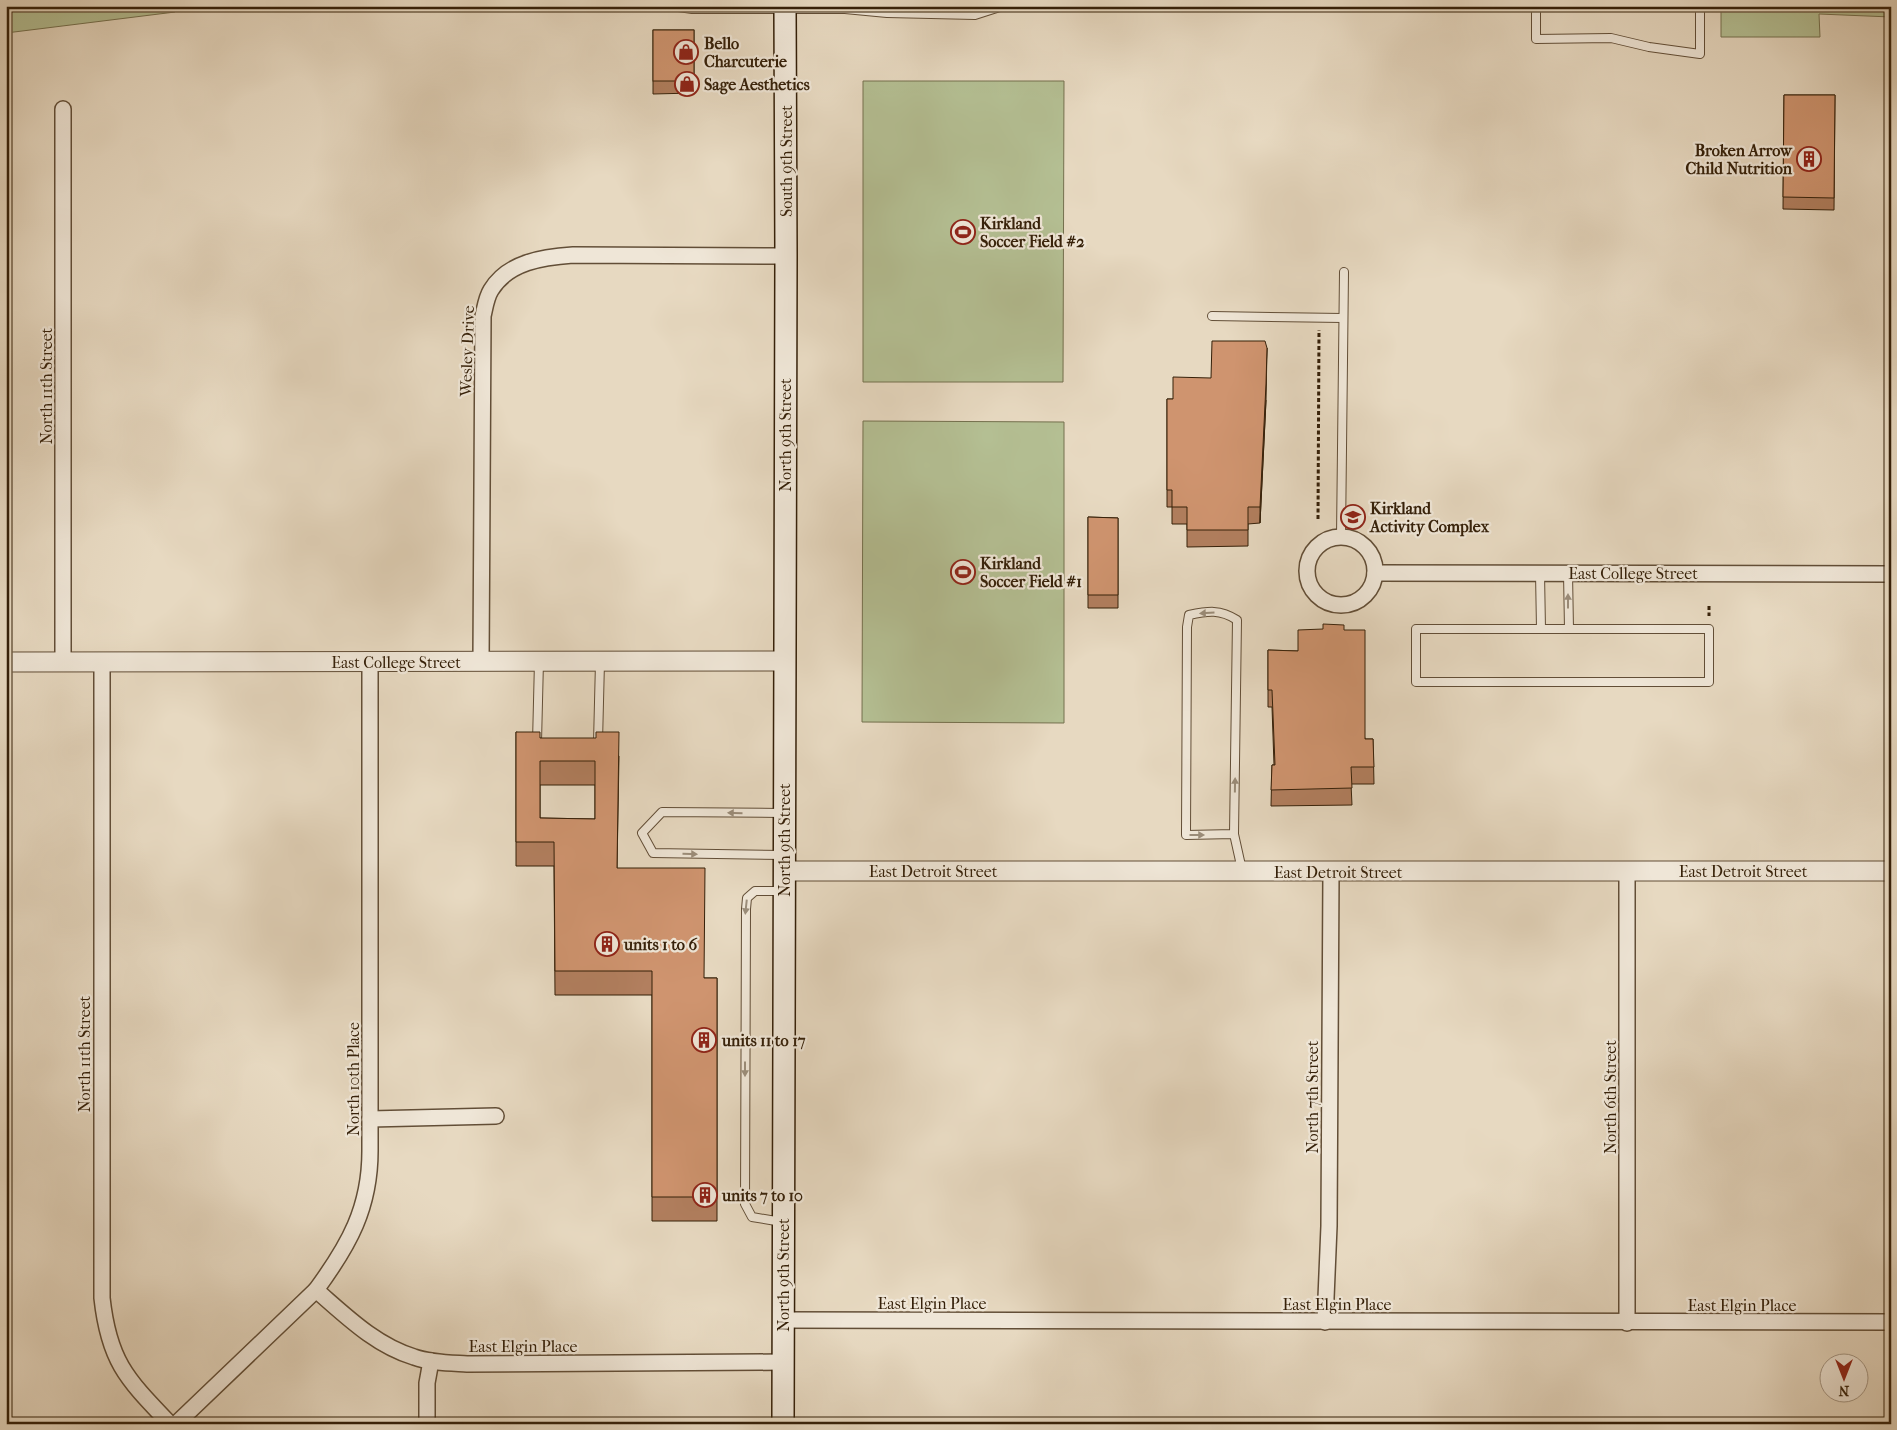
<svg xmlns="http://www.w3.org/2000/svg" width="1897" height="1430" viewBox="0 0 1897 1430" font-family="'IM FELL French Canon',serif">
	<style>
		.green { fill: #b4bf93; stroke: #74704e }
		.lines { fill: none; stroke-linecap: round; stroke-linejoin: round }
		.service-casing { stroke: #624e37; stroke-width: 10 }
		.minor-casing { stroke: #624e37; stroke-width: 18 }
		.tertiary-casing { stroke: #624e37; stroke-width: 21 }
		.secondary-casing { stroke: #352009; stroke-width: 24 }
		.path { stroke: #352009; stroke-width: 3; stroke-dasharray: 4 2.5; stroke-linecap: butt }
		.service { stroke: #efe6d7; stroke-width: 8 }
		.minor { stroke: #efe6d7; stroke-width: 15 }
		.tertiary { stroke: #efe6d7; stroke-width: 19 }
		.secondary { stroke: #efe6d7; stroke-width: 21 }
		.wall { fill: #b27f5f; stroke: #352009; fill-rule: evenodd }
		.shaded-wall { fill: #91684e; stroke: #352009 }
		.building { fill: #cf946f; stroke: #352009; fill-rule: evenodd }
		.oneway { fill: #9b8d7a }
		.labels { text-anchor: middle; dominant-baseline: central; stroke-width: 4.5; stroke-linejoin: round; paint-order: stroke }
		.poi-label { font-size: 16px; font-weight: bold; fill: #352009; stroke: #efe6d7; text-anchor: start }
		.street-label { font-size: 16px; fill: #352009; stroke: #efe6d7 }
	</style>
	<rect width="100%" height="100%" fill="#e7d9c1"/>
	<filter id="stains"><feTurbulence type="fractalNoise" baseFrequency=".004" numOctaves="4"/><feColorMatrix values="0 0 0 0 .2 0 0 0 0 .09 0 0 0 0 .02 0 0 0 .5 -.17"/></filter>
	<radialGradient id="worn" r=".72"><stop offset=".6" stop-color="#630" stop-opacity="0"/><stop offset="1" stop-color="#630" stop-opacity=".3"/></radialGradient>
	<!-- green -->
	<g class="green">
		<path d="M6,6h169v6l-169,21z"/>
		<path d="M1721,6h170v11l-72,-3 1,23h-99z"/>
		<path d="M863,81h201l-1,301h-200z"/>
		<path d="M863,421l201,1v301l-202,-1z"/>
	</g>
	<g class="lines">
		<defs>
			<g id="service">
				<path d="M672,6l20,3h153"/>
				<path d="M845,6v3l42,4 88,2 28,-9"/>
				<path d="M1536,6v33l75,-1 38,9 51,7v-48"/>
				<path d="M1212,316l131,2"/>
				<path d="M1341,537l3,-265"/>
				<path d="M1540,573l1,56"/>
				<path d="M1568,573l1,56"/>
				<rect x="1416" y="629" width="293" height="53"/>
				<path d="M537,742l2,-81"/>
				<path d="M598,742l2,-80"/>
				<path d="M782,813l-120,-1 -20,21 11,20 131,2"/>
				<path d="M1234,834l-48,1 1,-208 2,-12c19,-4 31,-6 48,5l-3,214 8,36"/>
				<path d="M782,1222l-30,-5 -7,-13 1,-295 1,-11 8,-7h27"/>
			</g>
			<g id="minor">
				<path d="M63,109v553"/>
				<circle cx="1341" cy="571" r="34"/>
				<path d="M1375,573l516,1"/>
				<path d="M102,662v636c7,64 25,81 68,126"/>
				<path d="M481,662l2,-346c2,-8 3,-18 8,-26 17,-28 52,-33 82,-35l213,1"/>
				<path d="M370,1119l126,-3"/>
				<path d="M316,1290c30,26 59,55 98,67 17,6 36,6 53,7l316,-2"/>
				<path d="M783,1320l1108,2"/>
				<path d="M1325,1322l4,-96 2,-354"/>
				<path d="M1627,1323v-452"/>
				<path d="M176,1424l140,-134c33,-45 54,-82 54,-139v-489"/>
				<path d="M427,1424v-41l4,-22"/>
			</g>
			<g id="tertiary">
				<path d="M6,662l779,-1"/>
				<path d="M784,871h1107"/>
			</g>
			<path id="secondary" d="M783,1424l3,-1168 -1,-250"/>
		</defs>
		<!-- service casing -->
		<use href="#service" class="service-casing"/>
		<!-- minor casing -->
		<use href="#minor" class="minor-casing"/>
		<!-- tertiary casing -->
		<use href="#tertiary" class="tertiary-casing"/>
		<!-- secondary casing -->
		<use href="#secondary" class="secondary-casing"/>
		<!-- path -->
		<g class="path">
			<path d="M1318,519l1,-189"/>
			<path d="M1709,606v10"/>
		</g>
		<!-- service -->
		<use href="#service" class="service"/>
		<!-- minor -->
		<use href="#minor" class="minor"/>
		<!-- tertiary -->
		<use href="#tertiary" class="tertiary"/>
		<!-- secondary -->
		<use href="#secondary" class="secondary"/>
	</g>
	<!-- wall -->
	<g class="wall">
		<path d="M653,30h41v63l-41,1z"/>
		<path d="M1784,95h51l-1,115 -51,-1z"/>
		<path d="M1167,399l99,1 -6,123 -12,1v22l-61,1v-23h-15v-17h-5z"/>
		<path d="M1088,517l30,1v90h-30z"/>
		<path d="M1344,630l21,109h8l1,45h-23l1,21 -81,1 1,-41h2l-2,-58h-4v-57l30,1z"/>
		<path d="M516,732l24,6 79,18 -2,112 87,110h13v243h-65v-226h-97l-1,-129h-38zM540,785h55v34l-55,-1z"/>
	</g>
	<!-- shaded-wall -->
	<path class="shaded-wall" d="M1267,348l-1,52 -6,123v-16z"/>
	<!-- building -->
	<g class="building">
		<rect x="653" y="30" width="41" height="51"/>
		<path d="M1784,95h51l-1,103 -51,-1z"/>
		<path d="M1212,341h53l2,7 -1,36 -6,123h-12v23h-61v-23h-15v-17h-5v-91h6v-22l38,1z"/>
		<path d="M1088,517l30,1v77h-30z"/>
		<path d="M1323,624l21,1v5h21v109h8l1,28h-23l1,21 -81,2 1,-25h3l-3,-75h-4v-40l30,1v-21l25,-1z"/>
		<path d="M516,732h24v6h56v-6h23l-2,136h88l-1,110h13v219h-65v-226h-97l-1,-129h-38zM540,761h55v58l-55,-1z"/>
	</g>
	<!-- one-way arrows -->
	<defs><path id="oneway-solid" d="M-6-.8H1V-3.2L6.5 0L1 3.2V.8H-6Z" transform="scale(1.25)"/></defs>
	<g class="oneway">
		<use href="#oneway-solid" transform="translate(1568 601) rotate(-90)"/>
		<use href="#oneway-solid" transform="translate(1207 613) rotate(177)"/>
		<use href="#oneway-solid" transform="translate(1235 785) rotate(-89)"/>
		<use href="#oneway-solid" transform="translate(735 813) rotate(-179)"/>
		<use href="#oneway-solid" transform="translate(1197 835)"/>
		<use href="#oneway-solid" transform="translate(690 854) rotate(1)"/>
		<use href="#oneway-solid" transform="translate(746 907) rotate(96)"/>
		<use href="#oneway-solid" transform="translate(745 1069) rotate(90)"/>
	</g>
	<!-- icons -->
	<defs>
		<symbol id="shop-ring" viewBox="-11 -11 22 22"><circle r="9.5" fill="#efe6d7" stroke="#8f2418" stroke-width="1.5"/><path d="M-5-2.5h2.3a2.7 3.5 0 0 1 5.4 0H5L5.5 6h-11ZM-1.5-2.5h3a1.5 2.3 0 0 0-3 0Z" fill="#8f2418"/></symbol>
		<symbol id="building-ring" viewBox="-11 -11 22 22"><circle r="9.5" fill="#efe6d7" stroke="#8f2418" stroke-width="1.5"/><path d="M-4-6H4V6H1V3H-1V6H-4ZM-2.5-4.3h1.7v1.8h-1.7ZM.8-4.3h1.7v1.8H.8ZM-2.5-1h1.7V.8h-1.7ZM.8-1h1.7V.8H.8Z" fill="#8f2418"/></symbol>
		<symbol id="stadium-ring" viewBox="-11 -11 22 22"><circle r="9.5" fill="#efe6d7" stroke="#8f2418" stroke-width="1.5"/><path d="M0-5a6.5 5 0 1 0 0 10a6.5 5 0 1 0 0-10ZM-3.5-1.8h7v3.6h-7Z" fill="#8f2418"/></symbol>
		<symbol id="school-ring" viewBox="-11 -11 22 22"><circle r="9.5" fill="#efe6d7" stroke="#8f2418" stroke-width="1.5"/><path d="M0-5L7-2L0 1L-7-2ZM-4 1L0 2.5L4 1V4Q0 6-4 4Z" fill="#8f2418"/></symbol>
	</defs>
	<g fill-rule="evenodd">
		<use href="#shop-ring" x="672" y="38" width="28" height="28"/>
		<use href="#shop-ring" x="673" y="70" width="28" height="28"/>
		<use href="#building-ring" x="1795" y="145" width="28" height="28"/>
		<use href="#stadium-ring" x="949" y="218" width="28" height="28"/>
		<use href="#school-ring" x="1339" y="503" width="28" height="28"/>
		<use href="#stadium-ring" x="949" y="558" width="28" height="28"/>
		<use href="#building-ring" x="593" y="930" width="28" height="28"/>
		<use href="#building-ring" x="690" y="1026" width="28" height="28"/>
		<use href="#building-ring" x="691" y="1181" width="28" height="28"/>
	</g>
	<g class="labels">
		<!-- poi labels -->
		<g class="poi-label">
			<text x="704" y="43">Bello<tspan x="704" dy="18">Charcuterie</tspan></text>
			<text x="704" y="84">Sage Aesthetics</text>
			<text x="1792" y="150" text-anchor="end">Broken Arrow<tspan x="1792" dy="18">Child Nutrition</tspan></text>
			<text x="980" y="223">Kirkland<tspan x="980" dy="18">Soccer Field #2</tspan></text>
			<text x="1370" y="508">Kirkland<tspan x="1370" dy="18">Activity Complex</tspan></text>
			<text x="980" y="563">Kirkland<tspan x="980" dy="18">Soccer Field #1</tspan></text>
			<text x="624" y="944">units 1 to 6</text>
			<text x="722" y="1040">units 11 to 17</text>
			<text x="722" y="1195">units 7 to 10</text>
		</g>
		<!-- street labels -->
		<g class="street-label">
			<text transform="translate(786 161) rotate(-90)">South 9th Street</text>
			<text transform="translate(467 351) rotate(-88)">Wesley Drive</text>
			<text transform="translate(46 386) rotate(-90)">North 11th Street</text>
			<text transform="translate(785 435) rotate(-90)">North 9th Street</text>
			<text x="1633" y="573">East College Street</text>
			<text x="396" y="662">East College Street</text>
			<text transform="translate(784 840) rotate(-90)">North 9th Street</text>
			<text x="933" y="871">East Detroit Street</text>
			<text x="1743" y="871">East Detroit Street</text>
			<text x="1338" y="872">East Detroit Street</text>
			<text transform="translate(84 1054) rotate(-90)">North 11th Street</text>
			<text transform="translate(353 1079) rotate(-90)">North 10th Place</text>
			<text transform="translate(1312 1097) rotate(-90)">North 7th Street</text>
			<text transform="translate(1610 1097) rotate(-90)">North 6th Street</text>
			<text transform="translate(783 1275) rotate(-90)">North 9th Street</text>
			<text x="932" y="1303">East Elgin Place</text>
			<text x="1337" y="1304">East Elgin Place</text>
			<text x="1742" y="1305">East Elgin Place</text>
			<text x="523" y="1346">East Elgin Place</text>
		</g>
	</g>
	<!-- margin -->
	<rect width="1897" height="1430" fill="none" stroke="#e7d9c1" stroke-width="25"/>
	<rect x="8" y="8" width="1882" height="1415" fill="none" stroke="#352009" stroke-width="2.5"/>
	<rect x="12" y="12" width="1872" height="1405" fill="none" stroke="#352009"/>
	<!-- north arrow -->
	<g transform="translate(1844 1378) rotate(180)"><circle r="24" fill="#efe6d7" stroke="#a59785"/>
	<path d="M0-4L9 19L0 12L-9 19Z" fill="#8f2418"/>
	<text y="-8" font-size="14" font-weight="bold" text-anchor="middle" fill="#352009">N</text>
	</g>
	<rect width="100%" height="100%" filter="url(#stains)"/>
	<rect width="100%" height="100%" fill="url(#worn)"/>
</svg>
